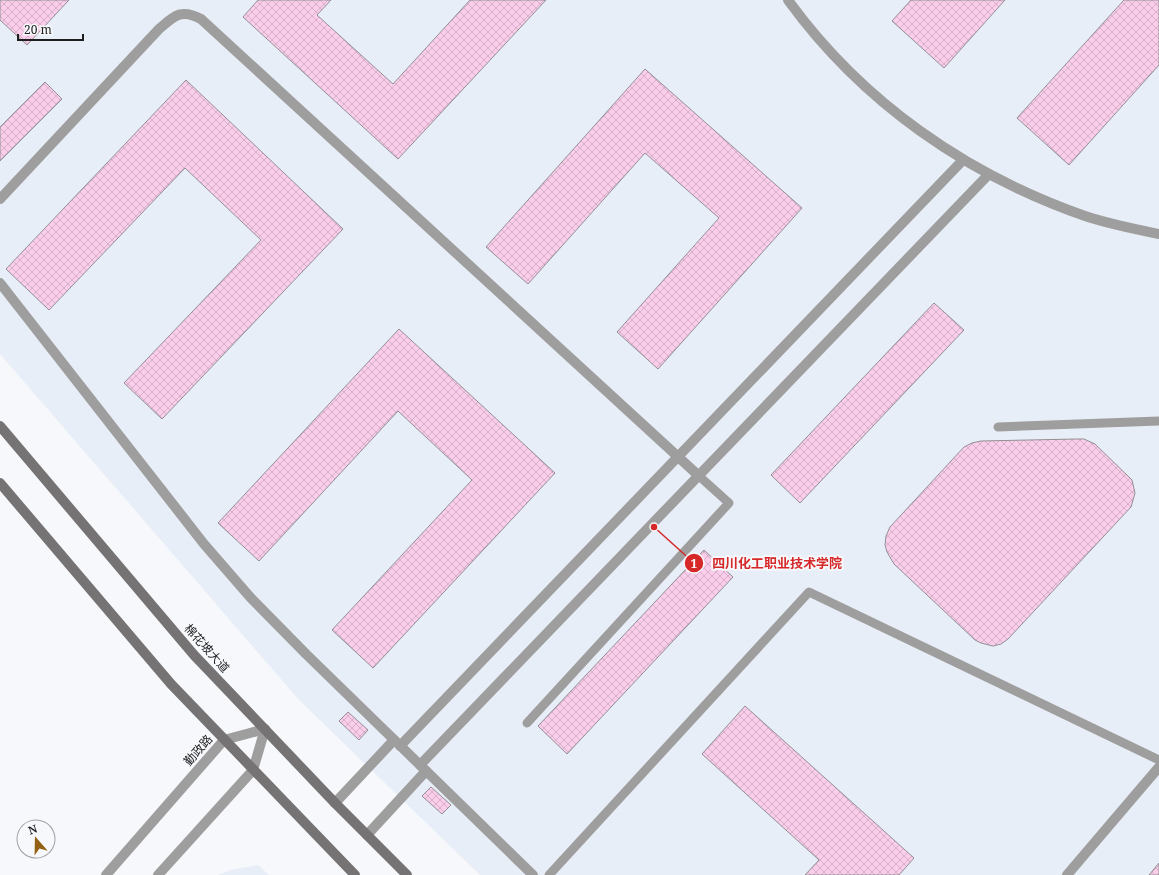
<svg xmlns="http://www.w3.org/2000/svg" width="1159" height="875" viewBox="0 0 1159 875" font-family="'Noto Serif','Noto Sans SC',serif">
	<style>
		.built { fill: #e8eef7 }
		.building { fill: url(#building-cross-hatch); stroke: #929092 }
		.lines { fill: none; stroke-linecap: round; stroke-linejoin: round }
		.service { stroke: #9f9e9e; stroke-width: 9 }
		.minor { stroke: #9f9e9e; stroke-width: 10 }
		.tertiary { stroke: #9f9e9e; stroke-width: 10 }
		.secondary { stroke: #757373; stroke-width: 10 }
		.labels { text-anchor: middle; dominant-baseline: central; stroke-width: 4; stroke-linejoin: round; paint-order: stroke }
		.street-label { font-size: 12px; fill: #1e1e1f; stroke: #f7f8fb }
		.leader { fill: none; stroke: #d62828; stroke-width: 1.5 }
		.callout-dot { fill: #d62828; stroke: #f7f8fb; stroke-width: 1.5 }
		.mark-label { font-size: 12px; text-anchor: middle; font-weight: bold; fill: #fff }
		.callout-label { font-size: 13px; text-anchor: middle; font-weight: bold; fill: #d62828; stroke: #f7f8fb; stroke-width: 4; stroke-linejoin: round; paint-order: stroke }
	</style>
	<defs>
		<pattern id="building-cross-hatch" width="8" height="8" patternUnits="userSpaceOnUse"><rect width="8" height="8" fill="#faceeb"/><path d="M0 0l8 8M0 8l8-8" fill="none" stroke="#d6b0c9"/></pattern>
	</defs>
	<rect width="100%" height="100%" fill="#f7f8fb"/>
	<!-- built -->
	<g class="built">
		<path d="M0,0h1159v875h-679l-181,-175 -299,-346z"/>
		<path d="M258,865l11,10h-52l14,-5z"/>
	</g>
	<!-- building -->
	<g class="building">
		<path d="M0,0h69l-42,45 -27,-25z"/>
		<path d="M258,0h73l-14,15 76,69 77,-84h76l-148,159 -155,-142z"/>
		<path d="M911,0h94l-61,68 -52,-47z"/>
		<path d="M1124,0h35v65l-90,100 -52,-47z"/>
		<path d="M645,69l157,139 -144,161 -41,-37 102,-114 -74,-65 -117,131 -42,-37z"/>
		<path d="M186,80l157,149 -181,190 -38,-36 137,-143 -76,-72 -136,142 -43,-41z"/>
		<path d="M45,82l17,17 -62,62v-34z"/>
		<path d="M934,303l30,27 -164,173 -29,-28z"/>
		<path d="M399,329l156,144 -182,195 -41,-38 140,-150 -74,-69 -139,150 -41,-38z"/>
		<path d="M1077,439h7l11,5 37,36 3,13 -4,14 -123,132 -7,5 -8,2 -12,-3 -6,-3 -81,-76 -7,-12 -2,-7 1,-9 4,-9 74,-80 8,-4 9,-2z"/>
		<path d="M704,550l29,27 -166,177 -29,-28z"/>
		<path d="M745,706l169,152 -15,17h-94l14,-15 -117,-106z"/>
		<path d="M348,712l20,18 -9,10 -20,-19z"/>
		<path d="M431,787l20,18 -9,9 -20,-18z"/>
		<path d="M1159,863v12h-10z"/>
	</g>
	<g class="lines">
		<!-- service -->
		<g class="service">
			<path d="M998,427l161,-6"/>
			<path d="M527,723l202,-220 -30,-27"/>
			<path d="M549,875l260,-283 350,168"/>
		</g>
		<!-- minor -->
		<g class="minor">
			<path d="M788,0c74,102 179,175 297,216 24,8 49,13 74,18"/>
			<path d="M0,199l159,-170c15,-13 22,-21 42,-10l498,457"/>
			<path d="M0,283l204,261 46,53 56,57 227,221"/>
			<path d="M400,746l563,-586"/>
			<path d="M420,765l569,-591"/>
			<path d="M335,803l59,-63"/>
			<path d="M367,835l59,-64"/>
			<path d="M1067,875l92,-108"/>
		</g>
		<!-- tertiary -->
		<g class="tertiary">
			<path d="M106,875l118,-135 41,-11"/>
			<path d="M158,875l95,-105 12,-41"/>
		</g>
		<!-- secondary -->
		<g class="secondary">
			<path d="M0,426l194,229 141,148 72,72"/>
			<path d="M0,483l171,201 184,191"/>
		</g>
	</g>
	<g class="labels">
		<!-- street labels -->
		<g class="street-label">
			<text transform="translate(207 648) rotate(48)">棉花坡大道</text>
			<text transform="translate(198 750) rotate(-49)">勤政路</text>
		</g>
	</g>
	<!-- callouts -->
	<path class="leader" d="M654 527L694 563"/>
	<g class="callout-dot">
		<circle cx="654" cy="527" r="4"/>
		<circle cx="694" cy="563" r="10"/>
	</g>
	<g class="mark-label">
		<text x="694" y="568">1</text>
	</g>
	<g class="callout-label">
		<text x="777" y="568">四川化工职业技术学院</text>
	</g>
	<!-- north arrow -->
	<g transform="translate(36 839) rotate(340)"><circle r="19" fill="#f7f8fb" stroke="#a0a1a3"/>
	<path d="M0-3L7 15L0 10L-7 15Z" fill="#936113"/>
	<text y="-6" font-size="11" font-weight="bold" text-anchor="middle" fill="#1e1e1f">N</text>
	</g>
	<!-- scale -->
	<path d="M18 34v6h65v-6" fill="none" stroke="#1e1e1f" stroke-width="2"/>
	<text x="24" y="34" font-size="12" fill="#1e1e1f" stroke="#f7f8fb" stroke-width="3" paint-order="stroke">20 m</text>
</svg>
